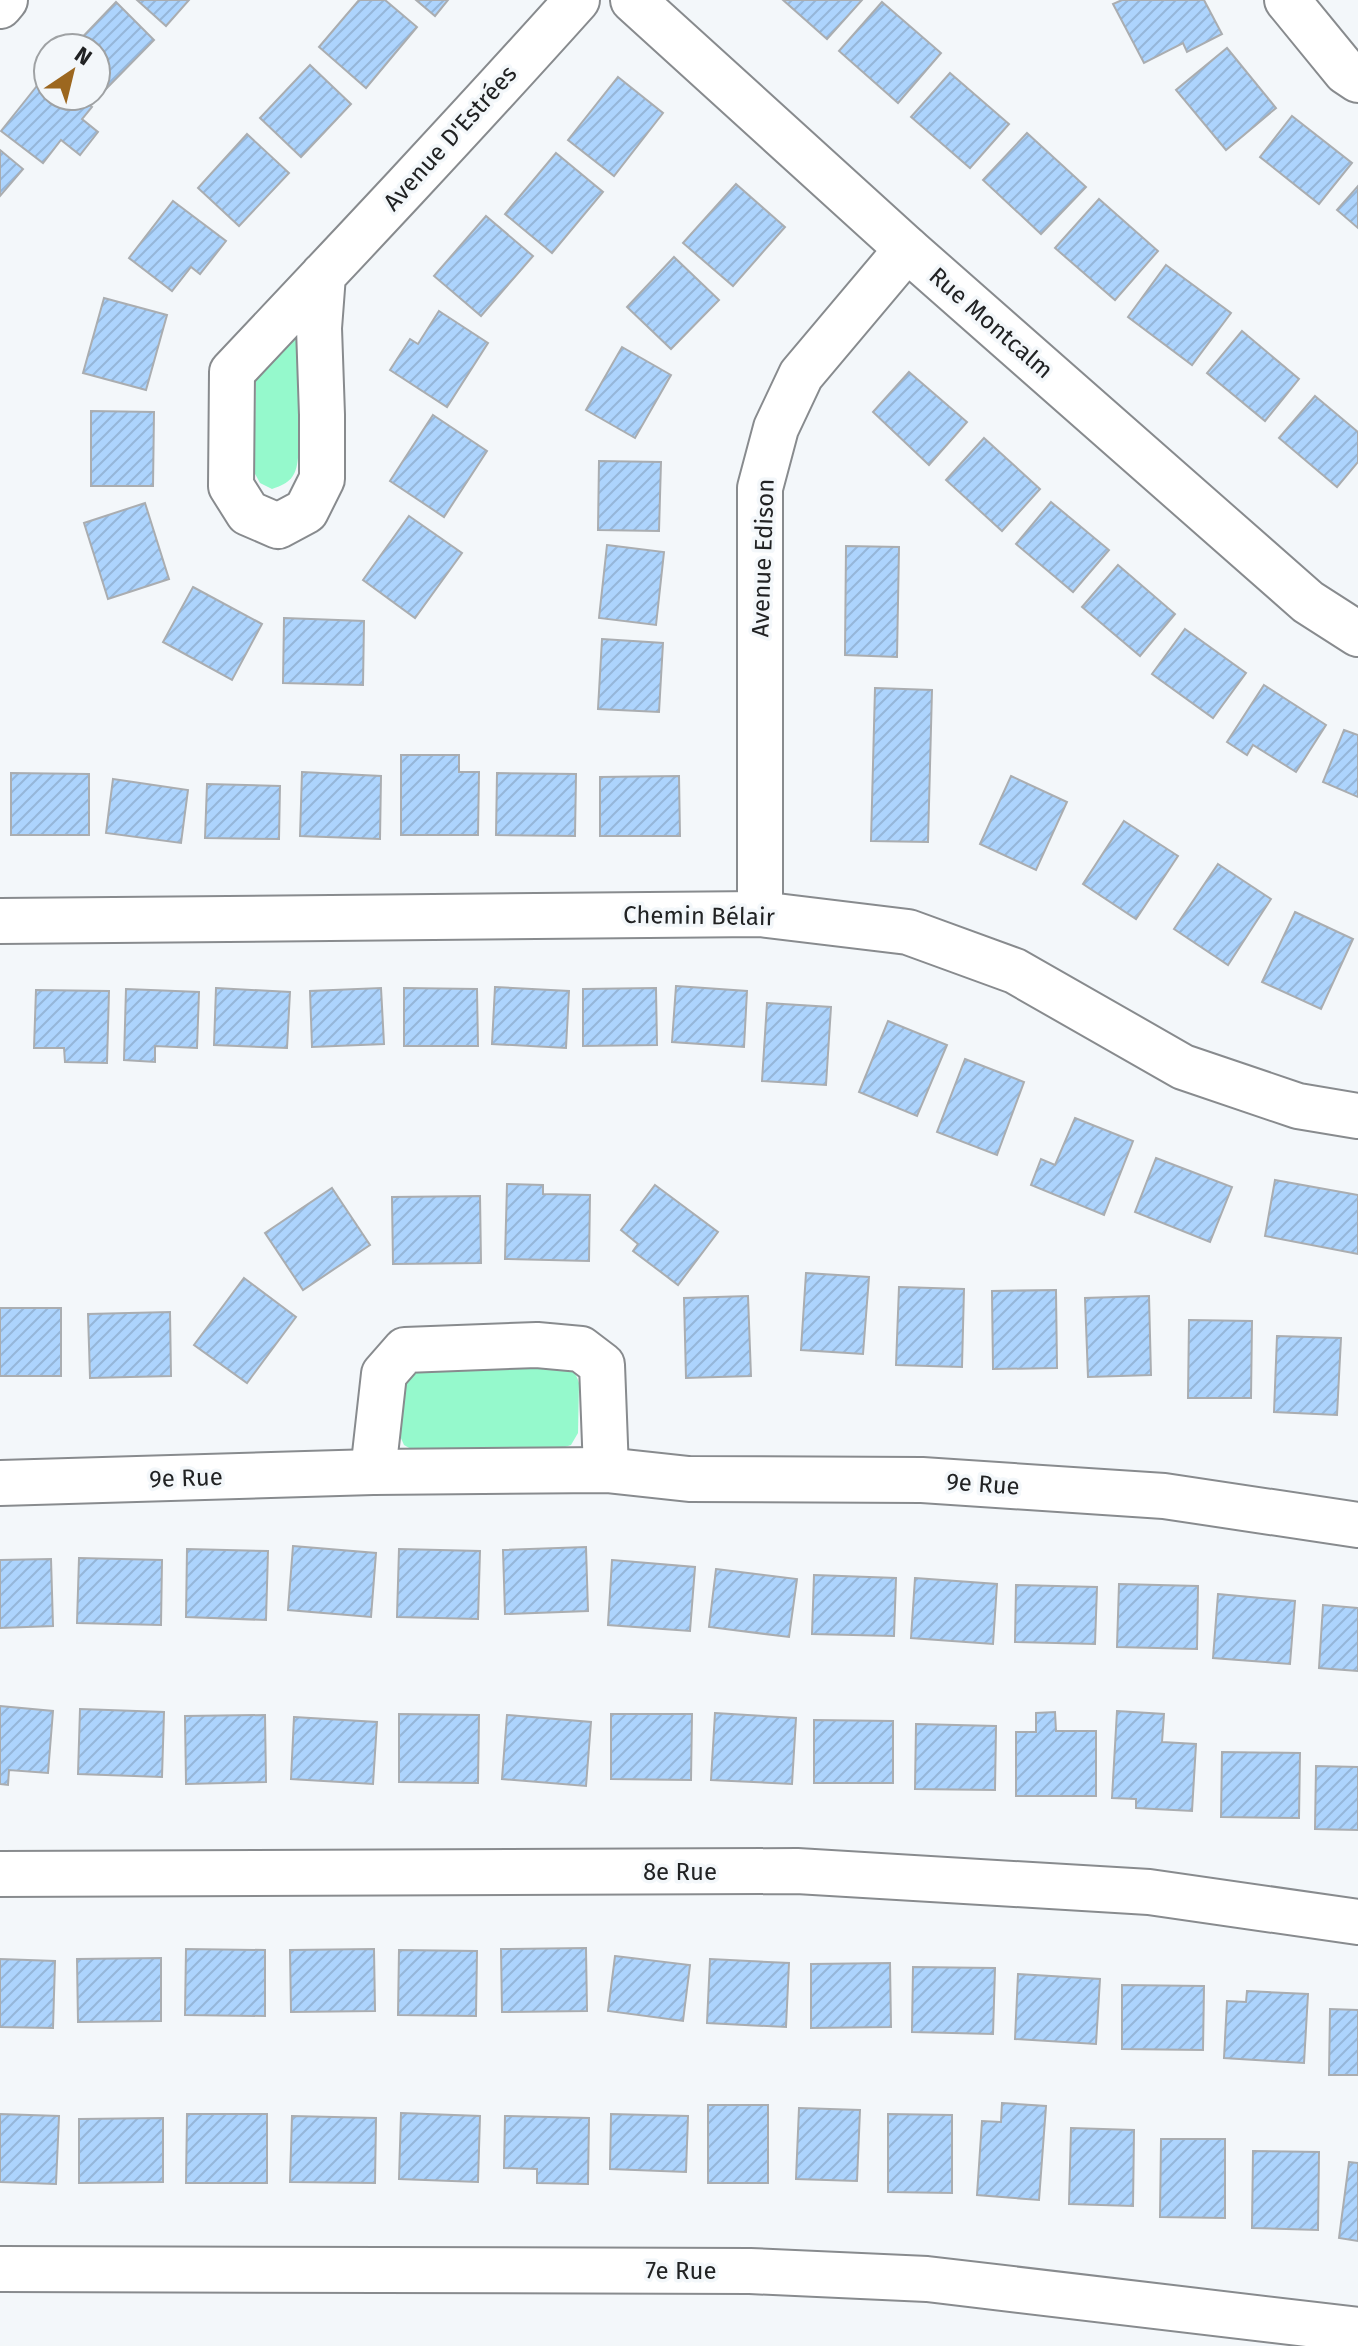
<svg xmlns="http://www.w3.org/2000/svg" width="1358" height="2346" viewBox="0 0 1358 2346" font-family="'Fira Sans',sans-serif">
	<style>
		.grass { fill: #95f9cc }
		.building { fill: url(#building-hatch); stroke: #aaadb0; stroke-width: 2 }
		.lines { fill: none; stroke-linecap: round; stroke-linejoin: round }
		.minor-casing { stroke: #888b8e; stroke-width: 48 }
		.minor { stroke: #fff; stroke-width: 44 }
		.labels { text-anchor: middle; dominant-baseline: central; stroke-width: 7; stroke-linejoin: round; paint-order: stroke }
		.street-label { font-size: 24px; fill: #212223; stroke: #f3f7fa }
	</style>
	<defs>
		<pattern id="building-hatch" width="6" height="6" patternUnits="userSpaceOnUse" patternTransform="scale(2)"><rect width="6" height="6" fill="#add4fd"/><path d="M-1 1l2-2M0 6l6-6M5 7l2-2" fill="none" stroke="#95b6d9"/></pattern>
	</defs>
	<rect width="100%" height="100%" fill="#f3f7fa"/>
	<!-- grass -->
	<g class="grass">
		<path d="M295,334l3,2v122c-2,19 -8,25 -26,31l-12,-6 -6,-11 2,-94z"/>
		<path d="M561,1366c10,3 15,6 18,17l-1,50 -7,12 -9,3 -151,1 -7,-4 -4,-9 -1,-53 10,-14z"/>
	</g>
	<!-- building -->
	<g class="building">
		<path d="M137,0h52l-23,26z"/>
		<path d="M359,0h26l32,27 -51,61 -47,-41z"/>
		<path d="M416,0h32l-13,16z"/>
		<path d="M783,0h79l-35,39z"/>
		<path d="M1122,0h82l18,34 -35,18 -4,-9 -39,20 -31,-59z"/>
		<path d="M116,2l38,38 -53,54 -5,-5v-41h-24z"/>
		<path d="M882,2l59,51 -43,50 -59,-52z"/>
		<path d="M1227,48l49,60 -50,42 -50,-60z"/>
		<path d="M310,65l41,39 -50,53 -41,-39z"/>
		<path d="M48,72v24h30l14,11 -10,12 16,13 -18,23 -19,-15 -18,23 -42,-32z"/>
		<path d="M950,73l59,51 -39,44 -59,-51z"/>
		<path d="M618,77l45,36 -49,63 -46,-36z"/>
		<path d="M1292,116l60,47 -33,41 -59,-47z"/>
		<path d="M1027,133l59,54 -45,47 -58,-54z"/>
		<path d="M247,134l42,39 -50,53 -41,-38z"/>
		<path d="M0,150l23,19 -23,27z"/>
		<path d="M556,153l47,39 -51,61 -47,-39z"/>
		<path d="M736,184l49,43 -52,59 -50,-43z"/>
		<path d="M1358,186v42l-21,-18z"/>
		<path d="M1099,199l59,52 -43,49 -60,-52z"/>
		<path d="M173,201l53,40 -26,33 -9,-7 -19,24 -43,-33z"/>
		<path d="M486,216l47,40 -52,60 -47,-40z"/>
		<path d="M674,257l45,43 -48,49 -44,-42z"/>
		<path d="M1166,265l65,48 -39,52 -64,-48z"/>
		<path d="M104,298l63,17 -21,75 -63,-17z"/>
		<path d="M439,311l49,32 -41,64 -57,-37 20,-31 8,5z"/>
		<path d="M1242,331l57,48 -34,42 -58,-48z"/>
		<path d="M622,347l49,28 -36,63 -49,-28z"/>
		<path d="M909,372l58,50 -38,43 -56,-53z"/>
		<path d="M1315,396l43,36v30l-21,25 -58,-49z"/>
		<path d="M91,411l63,1 -1,74h-62z"/>
		<path d="M433,415l54,36 -43,66 -54,-36z"/>
		<path d="M984,438l56,51 -38,42 -56,-51z"/>
		<path d="M599,461l62,1 -2,69 -61,-1z"/>
		<path d="M1051,502l58,48 -36,42 -57,-48z"/>
		<path d="M145,503l24,76 -61,20 -24,-76z"/>
		<path d="M409,516l53,37 -47,65 -52,-38z"/>
		<path d="M607,545l57,7 -8,73 -57,-7z"/>
		<path d="M846,546l53,1 -2,110 -52,-2z"/>
		<path d="M1118,565l57,49 -35,42 -58,-49z"/>
		<path d="M193,587l69,37 -30,56 -69,-38z"/>
		<path d="M284,618l80,3 -1,64 -80,-2z"/>
		<path d="M1185,629l61,44 -33,45 -61,-44z"/>
		<path d="M602,639l61,4 -4,69 -61,-3z"/>
		<path d="M1264,685l62,40 -30,47 -43,-27 -6,10 -20,-13z"/>
		<path d="M875,688l57,2 -4,152 -57,-1z"/>
		<path d="M1344,730l14,5v62l-35,-15z"/>
		<path d="M401,755h58v17h20l-1,63h-77z"/>
		<path d="M302,772l79,4 -1,63 -80,-3z"/>
		<path d="M11,773l78,1v61h-78z"/>
		<path d="M497,773l79,1 -1,62 -79,-1z"/>
		<path d="M679,776l1,60h-80v-59z"/>
		<path d="M1011,776l56,26 -31,68 -56,-26z"/>
		<path d="M113,779l75,11 -7,53 -75,-10z"/>
		<path d="M207,784l73,2 -1,53 -74,-1z"/>
		<path d="M1124,821l54,35 -42,63 -53,-35z"/>
		<path d="M1218,864l53,35 -43,66 -54,-36z"/>
		<path d="M1295,912l58,27 -32,70 -59,-27z"/>
		<path d="M676,986l71,5 -3,56 -72,-5z"/>
		<path d="M495,987l74,4 -3,57 -74,-4z"/>
		<path d="M216,988l74,4 -3,56 -73,-3z"/>
		<path d="M381,988l3,56 -72,3 -2,-56z"/>
		<path d="M404,988l73,1 1,57h-74z"/>
		<path d="M656,988l1,57 -74,1v-57z"/>
		<path d="M126,989l73,3 -2,56 -42,-2v16l-31,-2z"/>
		<path d="M36,990l73,1 -2,72 -42,-1 -1,-14h-30z"/>
		<path d="M767,1003l64,4 -5,78 -64,-4z"/>
		<path d="M888,1021l59,24 -30,71 -58,-24z"/>
		<path d="M965,1059l59,23 -27,73 -60,-23z"/>
		<path d="M1075,1118l58,23 -29,74 -73,-30 10,-26 14,6z"/>
		<path d="M1156,1158l76,29 -22,55 -75,-30z"/>
		<path d="M1275,1180l83,15v59l-93,-18z"/>
		<path d="M507,1184l36,1v9l47,1 -1,66 -84,-2z"/>
		<path d="M655,1185l63,47 -40,53 -45,-34 5,-7 -17,-14z"/>
		<path d="M332,1188l38,57 -67,45 -38,-57z"/>
		<path d="M480,1196l1,67 -88,1 -1,-67z"/>
		<path d="M806,1273l63,4 -6,77 -62,-4z"/>
		<path d="M244,1278l52,39 -49,66 -53,-38z"/>
		<path d="M899,1287l65,2 -2,78 -66,-2z"/>
		<path d="M1056,1290l1,78 -64,1 -1,-78z"/>
		<path d="M748,1296l3,80 -65,2 -2,-80z"/>
		<path d="M1149,1296l2,79 -63,2 -3,-79z"/>
		<rect x="0" y="1308" width="61" height="68"/>
		<path d="M170,1312l1,64 -81,2 -2,-64z"/>
		<path d="M1189,1320l63,1 -1,77h-63z"/>
		<path d="M1277,1336l64,2 -4,77 -63,-3z"/>
		<path d="M293,1546l83,7 -5,64 -83,-7z"/>
		<path d="M586,1547l2,64 -83,3 -2,-64z"/>
		<path d="M187,1549l81,2 -2,69 -80,-3z"/>
		<path d="M399,1549l81,2 -2,68 -81,-2z"/>
		<path d="M79,1558l83,2 -1,65 -84,-2z"/>
		<path d="M51,1559l2,67 -53,2v-68z"/>
		<path d="M612,1560l83,7 -5,64 -82,-6z"/>
		<path d="M716,1569l81,10 -8,58 -80,-10z"/>
		<path d="M814,1575l82,3 -2,58 -82,-2z"/>
		<path d="M915,1578l82,6 -4,60 -82,-6z"/>
		<path d="M1119,1584l79,2 -1,63 -80,-2z"/>
		<path d="M1016,1585l81,2 -2,57 -80,-2z"/>
		<path d="M1218,1594l77,7 -5,63 -77,-6z"/>
		<path d="M1323,1605l35,3v63l-39,-3z"/>
		<path d="M0,1706l53,5 -5,62 -39,-3 -1,15 -8,-1z"/>
		<path d="M80,1709l84,3 -2,65 -84,-3z"/>
		<path d="M1117,1711l47,3 -2,28 34,2 -4,67 -56,-3v-9l-24,-1z"/>
		<path d="M1055,1712l1,19h40v65h-80v-64h20v-19z"/>
		<path d="M715,1713l81,5 -4,66 -81,-4z"/>
		<path d="M399,1714l80,1 -1,68 -79,-1z"/>
		<path d="M611,1714h81l-1,66 -80,-1z"/>
		<path d="M265,1715l1,67 -80,2 -1,-68z"/>
		<path d="M507,1715l84,7 -5,64 -84,-7z"/>
		<path d="M294,1717l83,5 -4,62 -82,-5z"/>
		<path d="M814,1720l79,1v62h-79z"/>
		<path d="M916,1724l80,2 -1,64 -80,-1z"/>
		<path d="M1222,1752l78,1 -1,65 -78,-1z"/>
		<path d="M1316,1766l42,1v63l-43,-1z"/>
		<path d="M586,1948l1,63 -85,1 -1,-63z"/>
		<path d="M186,1949l79,1v66l-80,-1z"/>
		<path d="M374,1949l1,62 -84,1 -1,-62z"/>
		<path d="M399,1950l78,1 -1,65 -78,-1z"/>
		<path d="M615,1956l75,9 -7,56 -75,-10z"/>
		<path d="M161,1958v63l-83,1 -1,-63z"/>
		<path d="M0,1959l55,2 -2,67 -53,-1z"/>
		<path d="M710,1959l79,4 -3,64 -79,-4z"/>
		<path d="M890,1963l1,64 -80,1v-64z"/>
		<path d="M913,1967l82,1 -2,66 -81,-2z"/>
		<path d="M1018,1974l82,5 -4,65 -81,-5z"/>
		<path d="M1122,1985l82,1 -1,64 -81,-1z"/>
		<path d="M1247,1991l61,3 -4,69 -80,-5 3,-57 19,1z"/>
		<path d="M1330,2009l28,1v65h-29z"/>
		<path d="M1002,2103l44,3 -7,94 -62,-5 5,-74 19,1z"/>
		<rect x="708" y="2105" width="60" height="78"/>
		<path d="M799,2108l61,2 -3,71 -61,-2z"/>
		<path d="M401,2113l79,3 -2,66 -79,-3z"/>
		<path d="M0,2114l59,2 -3,68 -56,-2z"/>
		<path d="M187,2114h80v69h-81z"/>
		<path d="M611,2114l77,2 -2,56 -76,-3z"/>
		<path d="M888,2114l64,1v78l-64,-1z"/>
		<path d="M292,2116l84,2 -1,65 -85,-1z"/>
		<path d="M505,2116l84,2 -1,66 -51,-1v-14l-33,-1z"/>
		<path d="M163,2118v64l-84,1v-64z"/>
		<path d="M1071,2128l63,2 -1,76 -64,-2z"/>
		<path d="M1161,2139h64v79l-65,-1z"/>
		<path d="M1253,2151l66,1 -1,78 -66,-2z"/>
		<path d="M1349,2162l9,1v78l-19,-3z"/>
	</g>
	<g class="lines">
		<defs>
			<g id="minor">
				<path d="M633,0l274,249 401,353 50,32"/>
				<path d="M1287,0l59,72 12,8"/>
				<path d="M0,6l5,-6"/>
				<path d="M323,275l-4,53 3,87v64l-16,32 -28,15 -30,-13 -17,-27 1,-114c116,-123 232,-246 345,-372"/>
				<path d="M760,914v-426l16,-60 25,-53 106,-126"/>
				<path d="M0,921l760,-7 148,18 107,39 168,96 115,39 60,10"/>
				<path d="M373,1472l11,-98 21,-24 132,-5 44,4 21,16 4,105"/>
				<path d="M0,1483l373,-11 233,-2 83,9 233,1 242,16 194,29"/>
				<path d="M0,1874l797,-3 352,21 209,30"/>
				<path d="M0,2269l750,2 177,8 431,51"/>
			</g>
		</defs>
		<!-- minor casing -->
		<use href="#minor" class="minor-casing"/>
		<!-- minor -->
		<use href="#minor" class="minor"/>
	</g>
	<g class="labels">
		<!-- street labels -->
		<g class="street-label">
			<text transform="translate(450 138) rotate(-48)">Avenue D'Estrées</text>
			<text transform="translate(991 323) rotate(41)">Rue Montcalm</text>
			<text transform="translate(763 558) rotate(-88)">Avenue Edison</text>
			<text transform="translate(699 916) rotate(1)">Chemin Bélair</text>
			<text transform="translate(186 1478) rotate(-2)">9e Rue</text>
			<text transform="translate(983 1484) rotate(4)">9e Rue</text>
			<text x="680" y="1872">8e Rue</text>
			<text x="681" y="2271">7e Rue</text>
		</g>
	</g>
	<!-- north arrow -->
	<g transform="translate(72 72) rotate(35)"><circle r="38" fill="#f3f7fa" stroke="#9fa2a4" stroke-width="2"/>
	<path d="M0-6L14 30L0 20L-14 30Z" fill="#9c671f"/>
	<text y="-12" font-size="22" font-weight="bold" text-anchor="middle" fill="#212223">N</text>
	</g>
</svg>
